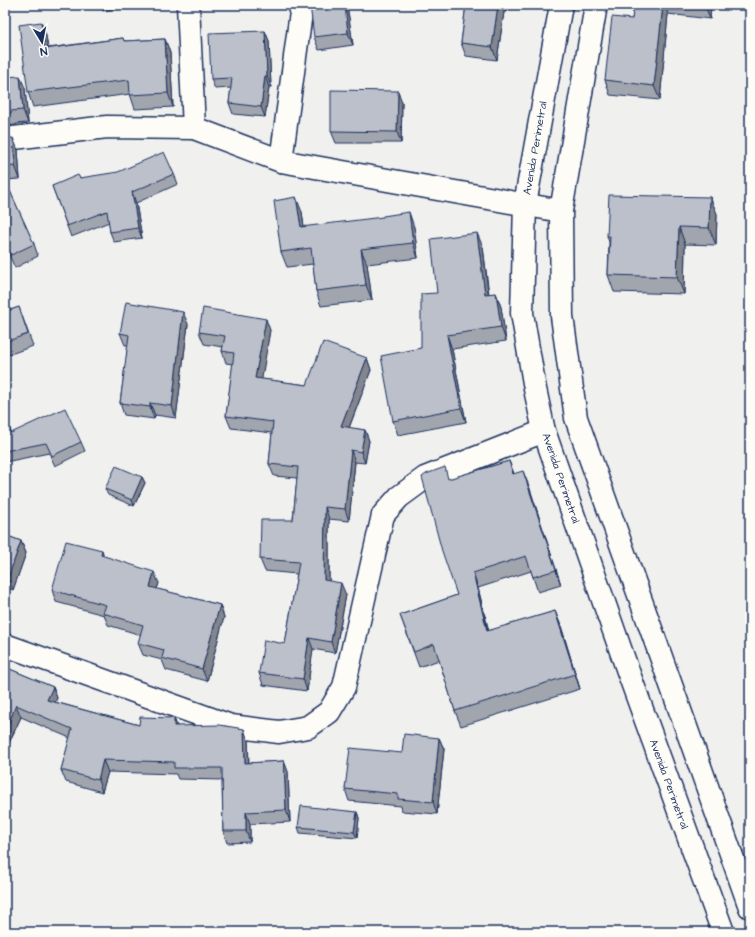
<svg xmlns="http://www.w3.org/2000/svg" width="755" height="937" viewBox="0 0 755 937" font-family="'Architects Daughter',sans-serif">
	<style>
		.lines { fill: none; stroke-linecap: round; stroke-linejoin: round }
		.minor-casing { stroke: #1b2f5e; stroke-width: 25 }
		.tertiary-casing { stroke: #1b2f5e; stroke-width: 25 }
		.secondary-casing { stroke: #1b2f5e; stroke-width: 25 }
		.minor { stroke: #fdfcf7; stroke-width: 22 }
		.tertiary { stroke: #fdfcf7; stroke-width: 22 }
		.secondary { stroke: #fdfcf7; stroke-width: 22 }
		.wall { fill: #a1a5ae; stroke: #1b2f5e }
		.shaded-wall { fill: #83868d; stroke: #1b2f5e }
		.building { fill: #bbc0ca; stroke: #1b2f5e }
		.labels { text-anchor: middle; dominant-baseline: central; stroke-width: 3; stroke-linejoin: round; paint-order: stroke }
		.street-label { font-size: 11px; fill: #1b2f5e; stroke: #fdfcf7 }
	</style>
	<rect width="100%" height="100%" fill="#f0f0ee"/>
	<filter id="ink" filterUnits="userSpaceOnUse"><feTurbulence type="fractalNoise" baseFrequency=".025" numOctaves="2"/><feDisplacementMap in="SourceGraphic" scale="8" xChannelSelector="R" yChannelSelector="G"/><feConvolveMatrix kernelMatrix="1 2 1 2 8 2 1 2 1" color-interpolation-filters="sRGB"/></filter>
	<g filter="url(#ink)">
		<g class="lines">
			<defs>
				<g id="minor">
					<path d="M188,5l6,123"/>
					<path d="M281,161l21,-156"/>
					<path d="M5,645l226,81 48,6 29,-5 21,-15 15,-25 39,-172 16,-18 26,-19 119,-47"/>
				</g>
				<path id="tertiary" d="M5,139l102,-12 87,1 87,33 280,50"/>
				<g id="secondary">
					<path d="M561,5l-36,199 -3,109 13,76 9,42 85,243 94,258"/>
					<path d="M596,5l-35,206 1,105 14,102 174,489"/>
				</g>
			</defs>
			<!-- minor casing -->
			<use href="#minor" class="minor-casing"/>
			<!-- tertiary casing -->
			<use href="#tertiary" class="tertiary-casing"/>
			<!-- secondary casing -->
			<use href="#secondary" class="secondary-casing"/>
			<!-- minor -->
			<use href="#minor" class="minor"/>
			<!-- tertiary -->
			<use href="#tertiary" class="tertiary"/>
			<!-- secondary -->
			<use href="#secondary" class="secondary"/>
		</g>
		<!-- wall -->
		<g class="wall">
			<path d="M101,5h32l-30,6z"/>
			<path d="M347,5l6,40 -34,5 -5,-13z"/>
			<path d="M466,5h42l-2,7h-2l-7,48 -31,-4 -5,-13z"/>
			<path d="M634,5h77l-1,14 -42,-5 -8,86 -50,-5 -5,-15 27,-61z"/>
			<path d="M41,22l5,14 2,12 75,-10 1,3 41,-2 5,14 3,54 -38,2 -5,-15 -97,13 -5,-15z"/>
			<path d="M265,31l4,10 2,46h-2l-4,30 -32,-3 -4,-11 2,-15 -16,1 -4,-10z"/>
			<path d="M5,77l20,11 3,35 -12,1v1l-11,1z"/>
			<path d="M398,91l4,12 -1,40h-65l-5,-12z"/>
			<path d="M5,138l13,12 2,29 -15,1z"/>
			<path d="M174,174l4,10 -42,19 6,35 -28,4 -4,-10 -1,-10 -38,15 -19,-51 28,-8z"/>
			<path d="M5,180l29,64 4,12 -23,12 -10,-22z"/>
			<path d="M710,197l7,17 -1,31 -31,-1 -1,50 -70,-2 -6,-17 1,-33 -2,-6z"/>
			<path d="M302,212l2,15h110l4,31 -51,6 5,36 -51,6 -5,-15 -3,-27 -26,3 -6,-15z"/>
			<path d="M483,247l6,47 7,-1 5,14 5,34 -54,8 14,73 -68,13 -5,-14 28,-73 16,-55z"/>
			<path d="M19,307l14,39 -28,10v-44z"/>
			<path d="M188,324l-12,94 -21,-3 -1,4 -30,-4 -4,-12 8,-58h-3l-5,-12z"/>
			<path d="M270,330l-9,49 46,6 60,-27 4,12 -22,58 16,2 4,11 -4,22 -10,-1 -6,59 -20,-2v62l17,14 -11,58 -22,-4 -6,42 -44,-6 -4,-12 26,-29 12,-70 -32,-3 -5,-12 33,-39 4,-42 -23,-2 -5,-12 3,-31 -41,-5 -5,-12 7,-52 -7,-1 -4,-12 1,-4 -19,-3 -5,-12z"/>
			<path d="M5,427l7,6 69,9 4,9 -30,15 -6,-13 -44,9z"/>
			<path d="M509,461l5,13 15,12 32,99 -23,7 -7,-21 -53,17 11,43 66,-20 6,15 19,63 -119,37 -6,-15 -16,-51 -20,7 -19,-52 57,-20 -8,-116z"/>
			<path d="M142,477l3,6 -11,23 -26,-11 -3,-6z"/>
			<path d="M5,535l16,6 5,12 -13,37 -8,-3z"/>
			<path d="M104,556l55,27 -2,6 63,16 4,12 -17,64 -41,-11 -4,-10 -19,-5 -5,-12 3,-8 -33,-10 -4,-10 -48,-13 -4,-12z"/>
			<path d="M5,667l48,20 4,11 -2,4 84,23 35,-7 3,8 71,15 1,22 35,-2 4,11 2,50 -40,2v18l-23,1 -4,-12 -1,-51 -44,-1 -2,-5 -68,-2 -6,20 -36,-10 -5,-12 9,-32 -49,-21 -13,28 -3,-1z"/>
			<path d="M439,738l5,11 -7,65 -35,-3 -1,-5 -52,-5 -4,-12 57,-36z"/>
			<path d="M357,812l2,6 -2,20 -57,-5 -2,-6z"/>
		</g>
		<!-- shaded-wall -->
		<g class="shaded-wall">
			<path d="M345,5h2l6,40 -5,-12z"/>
			<path d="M498,5h3l3,7 -7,48 -5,-13z"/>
			<path d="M504,5h4l-2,7z"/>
			<path d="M663,5h2l3,9 -8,86 -6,-14z"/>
			<path d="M705,5h6l-1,14z"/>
			<path d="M41,22l5,14 4,27 -5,-14z"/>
			<path d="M265,31l4,10 2,46 -4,-11z"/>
			<path d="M165,39l5,14 3,54 -5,-14z"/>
			<path d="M20,76l5,12 3,35 -5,-13z"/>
			<path d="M265,76l4,11 -4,30 -4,-10z"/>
			<path d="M398,91l4,12 -1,40 -4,-11z"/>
			<path d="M13,138l5,12 2,29 -5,-13z"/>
			<path d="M132,192l4,11 6,35 -4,-10z"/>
			<path d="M296,197l6,15 4,30 -5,-15z"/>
			<path d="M710,197l7,17 -1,31 -7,-17z"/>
			<path d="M409,212l5,15 4,31 -5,-15z"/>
			<path d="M679,227l6,17 -1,50 -7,-17z"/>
			<path d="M477,233l6,14 7,62 -5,-15z"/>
			<path d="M361,249l6,15 5,36 -6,-15z"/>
			<path d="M496,293l5,14 5,34 -5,-14z"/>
			<path d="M183,312l5,12 -12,94 -4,-12z"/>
			<path d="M266,319l4,11 -10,60 -5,-12z"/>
			<path d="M447,335l5,14 14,73 -5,-14z"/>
			<path d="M367,358l4,12 -26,68 -4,-12z"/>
			<path d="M150,403l5,12 -1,4 -4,-12z"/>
			<path d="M365,430l4,11 -4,22 -4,-11z"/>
			<path d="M351,450l4,12 -6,59 -4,-12z"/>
			<path d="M509,461l6,15 -2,-2z"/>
			<path d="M523,471l6,15 32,99z"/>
			<path d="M142,477l3,6 -11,23 -2,-6z"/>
			<path d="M325,507l4,12v73l-5,-12z"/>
			<path d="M21,541l5,12 -13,37 -5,-12z"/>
			<path d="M102,550l4,12 -5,-7z"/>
			<path d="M154,572l5,11 -5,15 -4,-11z"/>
			<path d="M473,573l5,15 14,59 -5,-16z"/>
			<path d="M341,583l5,12 -11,58 -4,-11z"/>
			<path d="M220,605l4,12 -17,64 -5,-12z"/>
			<path d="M555,611l6,15 19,63 -5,-15z"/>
			<path d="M309,638l4,11 -6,42 -4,-12z"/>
			<path d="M53,687l4,11 -6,14 -4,-12z"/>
			<path d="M16,705l5,12 -13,28 -3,-9v-4z"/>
			<path d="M174,718l4,12 -4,-4z"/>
			<path d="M244,729l4,12 1,33 -4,-11z"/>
			<path d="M439,738l5,11 -7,65 -4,-12z"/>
			<path d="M103,760l5,12 -6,20 -4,-12z"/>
			<path d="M284,761l4,11 2,50 -4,-12z"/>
			<path d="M246,812l4,12v18l-4,-11z"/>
			<path d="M357,812l2,6 -2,20 -3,-6z"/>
		</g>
		<!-- building -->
		<g class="building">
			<path d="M310,5h35l3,28 -34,4z"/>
			<path d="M466,5h32l-6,42 -31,-4z"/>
			<path d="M634,5h29l-9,81 -49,-6 7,-63 20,2z"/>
			<path d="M41,22l4,27 78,-11 1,3 41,-2 3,54 -38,2 -1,-15 -101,12 -9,-67z"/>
			<path d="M265,31l2,45h-2l-4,31 -32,-4 3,-25 -21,1 -2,-46z"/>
			<path d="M20,76l3,34 -12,1v2h-6v-36z"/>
			<path d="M331,90l67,1 -1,41 -66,-1z"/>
			<path d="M5,138h8l2,28 -10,1z"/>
			<path d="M164,152l10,22 -42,18 6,36 -28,4 -3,-21 -40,15 -15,-40 26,-11 2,3 38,-6z"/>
			<path d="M5,180l29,64 -23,11 -6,-12z"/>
			<path d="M609,195l101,2 -1,31 -30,-1 -2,50 -69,-2 2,-39h-3z"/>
			<path d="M296,197l5,30 82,-10v-1l26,-4 4,31 -52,6 5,36 -50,6 -5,-43 -30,4 -7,-51z"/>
			<path d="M477,233l8,61 11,-1 5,34 -54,8 14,73 -68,13 -12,-65 40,-8v-54l16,-1 -6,-54z"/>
			<path d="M126,302l57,10 -11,94 -22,-3v4l-30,-4 9,-68 -9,-2z"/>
			<path d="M19,307l9,27 -23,8v-30z"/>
			<path d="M203,308l63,11 -11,59 52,7 16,-43 44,16 -26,68 24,4 -4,22 -10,-2 -6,59 -20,-2 -1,73 17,3 -10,59 -22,-4 -6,41 -44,-6 5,-33 21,4 14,-82 -39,-3 1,-39h32l5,-53 -29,-3 4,-42 -47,-6 8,-63 -12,-2 3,-15 -26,-4z"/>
			<path d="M65,408l16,34 -29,14 -6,-13 -41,8v-24l4,-1 2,7z"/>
			<path d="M509,461l4,13 10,-3 33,99 -23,7 -7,-21 -53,17 14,58 68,-20 20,63 -120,37 -21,-67 -20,8 -14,-37 57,-20 -15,-44 -20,-74 4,-3 19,-7 3,12z"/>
			<path d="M116,466l26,11 -10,23 -27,-11z"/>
			<path d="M5,535l16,6 -13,37 -3,-1z"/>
			<path d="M66,541l36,9 -1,5 53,17 -4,15 70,18 -18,64 -40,-11 2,-8 -26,-7 5,-18 -40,-12 3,-8 -54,-15z"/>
			<path d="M5,667l48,20 -6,13 92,25 1,-8 34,1v8l46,-1 24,4 1,34 39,-2 2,49 -40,2v19h-23l-1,-63h-48v-6l-71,-2 -5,20 -37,-10 11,-41 -56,-24 -11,27z"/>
			<path d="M404,734l35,4 -6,64 -35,-3v-5l-53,-5 5,-41 52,5z"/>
			<path d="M301,806l56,6 -3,20 -56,-5z"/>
		</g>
	</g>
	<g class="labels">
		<!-- street labels -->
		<g class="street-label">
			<text transform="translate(535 148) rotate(-80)">Avenida Perimetral</text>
			<text transform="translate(561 478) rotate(71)">Avenida Perimetral</text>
			<text transform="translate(669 784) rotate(70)">Avenida Perimetral</text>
		</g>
	</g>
	<!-- margin -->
	<rect width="755" height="937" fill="none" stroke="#fdfcf7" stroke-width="20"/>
	<rect x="10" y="10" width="735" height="917" fill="none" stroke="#1b2f5e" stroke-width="1.5" filter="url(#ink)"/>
	<!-- north arrow -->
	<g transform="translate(42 42) rotate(170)" stroke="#fdfcf7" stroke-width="3" paint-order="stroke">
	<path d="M0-3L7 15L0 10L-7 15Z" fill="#1b2f5e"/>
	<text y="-6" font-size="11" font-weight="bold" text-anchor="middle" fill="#1b2f5e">N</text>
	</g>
</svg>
